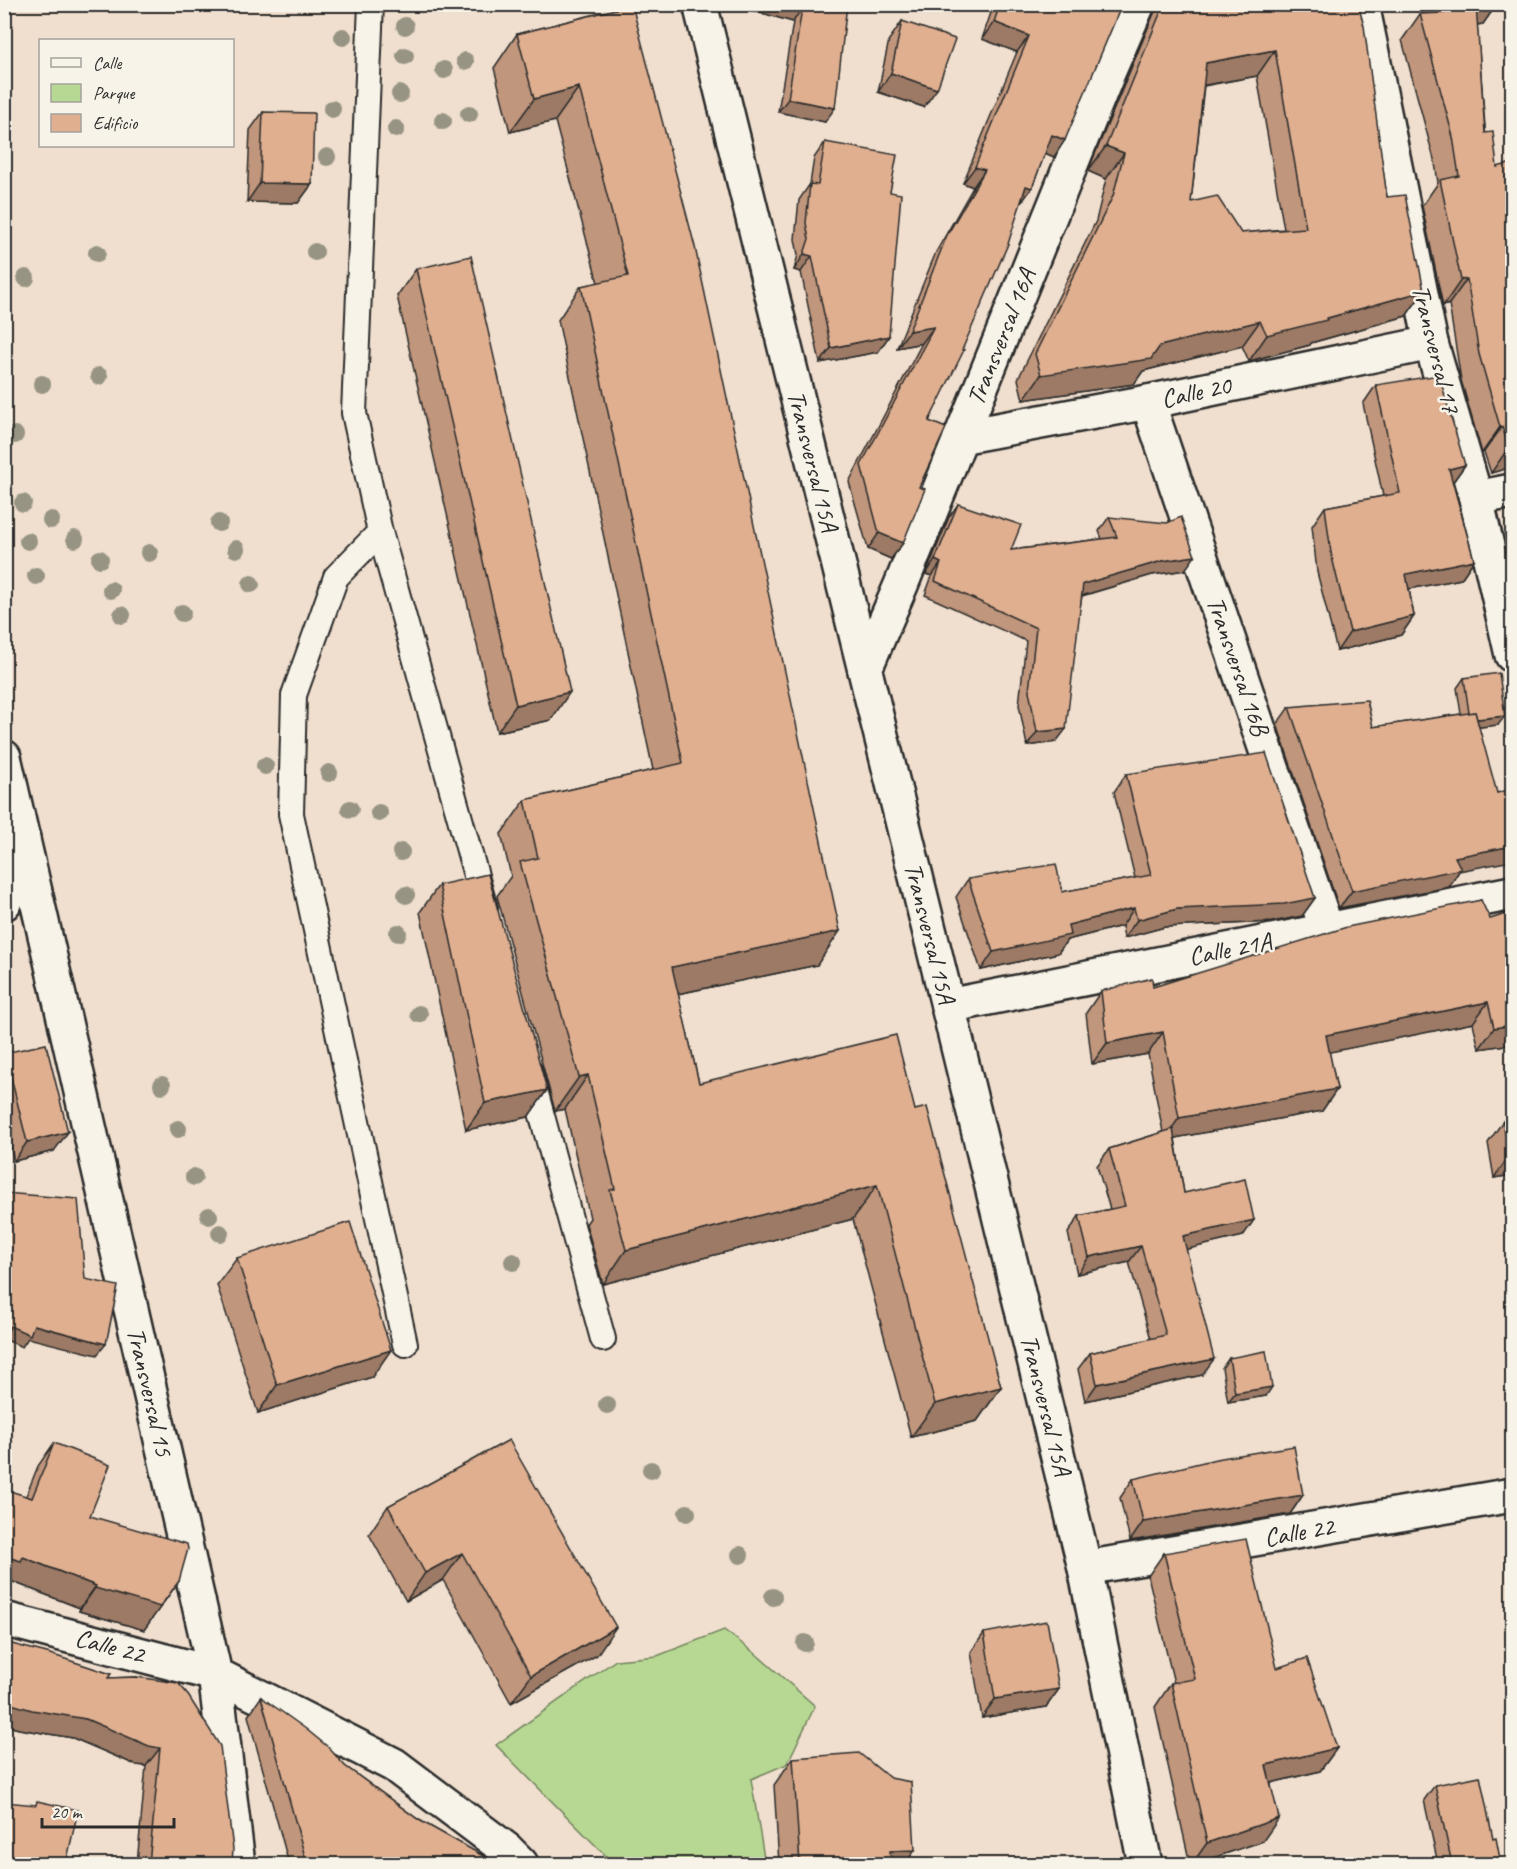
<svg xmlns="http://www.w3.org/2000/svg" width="1517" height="1869" viewBox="0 0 1517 1869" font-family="Caveat,sans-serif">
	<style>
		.green { fill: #b7d892; stroke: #71825e; stroke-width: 1.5 }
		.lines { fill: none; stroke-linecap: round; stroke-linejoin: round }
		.service-casing { stroke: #2b2b2b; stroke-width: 28 }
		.minor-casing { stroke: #2b2b2b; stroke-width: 38 }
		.tertiary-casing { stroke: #2b2b2b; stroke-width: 38 }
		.primary-casing { stroke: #2b2b2b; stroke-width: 38 }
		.service { stroke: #f7f3e8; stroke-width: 24 }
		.minor { stroke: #f7f3e8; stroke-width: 33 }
		.tertiary { stroke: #f7f3e8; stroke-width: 33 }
		.primary { stroke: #f7f3e8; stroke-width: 33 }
		.tree { fill: #979483 }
		.wall { fill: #c0967c; stroke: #2b2b2b; stroke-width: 1.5; fill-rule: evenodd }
		.shaded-wall { fill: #9c7a65; stroke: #2b2b2b; stroke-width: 1.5 }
		.building { fill: #dfaf90; stroke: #2b2b2b; stroke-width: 1.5; fill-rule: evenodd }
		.labels { text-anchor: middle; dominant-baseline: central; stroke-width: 5; stroke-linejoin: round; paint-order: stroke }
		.street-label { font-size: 26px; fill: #2b2b2b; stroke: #f7f3e8 }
	</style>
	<rect width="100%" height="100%" fill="#f0dfce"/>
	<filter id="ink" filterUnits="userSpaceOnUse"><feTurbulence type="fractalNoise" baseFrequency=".0167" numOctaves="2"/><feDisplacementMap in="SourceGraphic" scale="12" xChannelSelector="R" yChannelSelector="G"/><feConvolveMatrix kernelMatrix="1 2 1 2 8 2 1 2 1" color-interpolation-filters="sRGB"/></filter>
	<g filter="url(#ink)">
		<!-- green -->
		<path class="green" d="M724,1630l32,24 59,52 -28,58 -36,15 14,85h-151l-118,-119 120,-85 41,-4z"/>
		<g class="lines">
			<defs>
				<g id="service">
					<path d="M371,4l-17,409 26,119 105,376"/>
					<path d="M380,532l-44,45 -42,118 -3,119 114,530"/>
					<path d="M530,1072l73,267"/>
				</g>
				<g id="minor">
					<path d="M700,4l248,1002 137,562 60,296"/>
					<path d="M1362,4l69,339 45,155 36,157"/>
					<path d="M1148,402l179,528"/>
					<path d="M960,437l188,-35 283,-59"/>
					<path d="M1476,498l36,-7"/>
					<path d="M865,669l36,-84 207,-512 30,-69"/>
					<path d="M4,903l19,-65"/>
					<path d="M948,1006l564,-113"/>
					<path d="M1085,1568l427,-73"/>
					<path d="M215,1674l23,190"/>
				</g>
				<path id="tertiary" d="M4,757l211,917"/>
				<path id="primary" d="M4,1619l211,55 179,91 113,85 14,14"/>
			</defs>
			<!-- service casing -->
			<use href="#service" class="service-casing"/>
			<!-- minor casing -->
			<use href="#minor" class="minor-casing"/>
			<!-- tertiary casing -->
			<use href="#tertiary" class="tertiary-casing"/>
			<!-- primary casing -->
			<use href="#primary" class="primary-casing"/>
			<!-- service -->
			<use href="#service" class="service"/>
			<!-- minor -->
			<use href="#minor" class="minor"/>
			<!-- tertiary -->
			<use href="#tertiary" class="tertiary"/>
			<!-- primary -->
			<use href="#primary" class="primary"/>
		</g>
		<!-- trees -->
		<g class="tree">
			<circle cx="405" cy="26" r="9"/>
			<circle cx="343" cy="37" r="9"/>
			<circle cx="405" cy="56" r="9"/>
			<circle cx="465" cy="61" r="9"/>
			<circle cx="444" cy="70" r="9"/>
			<circle cx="400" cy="94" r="9"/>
			<circle cx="332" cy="109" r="9"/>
			<circle cx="469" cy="114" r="9"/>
			<circle cx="443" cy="121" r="9"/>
			<circle cx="396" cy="129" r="9"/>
			<circle cx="327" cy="157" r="9"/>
			<circle cx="315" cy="252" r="9"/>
			<circle cx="97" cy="253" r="9"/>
			<circle cx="26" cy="278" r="9"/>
			<circle cx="99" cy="376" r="9"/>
			<circle cx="42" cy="384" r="9"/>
			<circle cx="15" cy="435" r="9"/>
			<circle cx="23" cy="503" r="9"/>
			<circle cx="51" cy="520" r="9"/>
			<circle cx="219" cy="523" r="9"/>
			<circle cx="75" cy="539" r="9"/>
			<circle cx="28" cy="541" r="9"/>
			<circle cx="236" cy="549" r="9"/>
			<circle cx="149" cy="553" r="9"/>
			<circle cx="100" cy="559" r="9"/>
			<circle cx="36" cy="576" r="9"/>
			<circle cx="251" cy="584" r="9"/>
			<circle cx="111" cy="590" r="9"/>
			<circle cx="182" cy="613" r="9"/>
			<circle cx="122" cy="615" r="9"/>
			<circle cx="265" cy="766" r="9"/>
			<circle cx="329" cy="773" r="9"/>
			<circle cx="350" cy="809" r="9"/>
			<circle cx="379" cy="813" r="9"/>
			<circle cx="401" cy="852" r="9"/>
			<circle cx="406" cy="895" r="9"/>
			<circle cx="398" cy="933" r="9"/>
			<circle cx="419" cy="1014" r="9"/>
			<circle cx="162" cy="1085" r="9"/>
			<circle cx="178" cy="1129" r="9"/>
			<circle cx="194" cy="1177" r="9"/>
			<circle cx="209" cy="1216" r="9"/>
			<circle cx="220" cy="1233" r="9"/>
			<circle cx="513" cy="1262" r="9"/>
			<circle cx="607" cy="1405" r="9"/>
			<circle cx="651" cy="1470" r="9"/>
			<circle cx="687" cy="1513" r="9"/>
			<circle cx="740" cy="1555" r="9"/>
			<circle cx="773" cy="1597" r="9"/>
			<circle cx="805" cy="1643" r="9"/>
		</g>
		<!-- wall -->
		<g class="wall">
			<path d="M731,4h116l-22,118 -47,-10 15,-90z"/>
			<path d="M994,4h128l-68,153 -9,-4 -13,35 -11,15 -92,218 -26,122 -12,16 -23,-10 -19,-67 73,-139 -25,5 39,-96 37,-65 -10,-4 54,-131 -35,-13z"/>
			<path d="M1158,4h200l29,193 37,94 -18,25 -95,27 -1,2 -61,16 -7,-15 -99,25 -9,13 -111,16 -5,-21 78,-158 10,-42 -18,-8zM1257,76l27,153 -43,4 -50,-31 13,-116z"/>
			<path d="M1422,4h75l-14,20 -6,1 35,442 -21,6 -7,-21 -2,1 -21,-73 -12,-76 -6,2 -21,-100 16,-23 -3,-20 -33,-123 18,-26h3z"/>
			<path d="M632,5l185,960 -139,29 21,89 216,27 86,277 -24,34 -66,16 -58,-218 -250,65 -17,-60 4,-6 -25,-109 -10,2 -58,-215 14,-20 -10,-42 24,-34 128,-30 -95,-450 23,-34 17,-3 -43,-162 -45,11 -16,-64 23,-34z"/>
			<path d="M902,21l22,86 -46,-15 11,-52z"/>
			<path d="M263,112l49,72 -14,19 -51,-1 3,-72z"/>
			<path d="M825,142l65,50 -1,144 -11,16 -58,11 -19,-91 -7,-2 4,-15 -3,-16 4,-39 11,-16 4,-26z"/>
			<path d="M416,269l135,451 -54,12 -100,-436z"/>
			<path d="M1376,385l89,80 -12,17 21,78 -13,19 -52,10 5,27 -13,19 -64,16 -20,-79 -5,-46 13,-19 58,-11 -20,-92z"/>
			<path d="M958,504l53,46 91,-11 -3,-8 10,-14 76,53 -33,5 -70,21 -26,146 -29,4 -8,-41 7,-64 -101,-46 7,-19 -6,-2 23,-57z"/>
			<path d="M1464,678l34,47 -19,2 -20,144 -10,16 -110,21 -62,-184 12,-17 84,20 88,-13 -4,-26z"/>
			<path d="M1126,774l189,124 -13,18 -30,6 -107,5 -41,11 -2,-12 -55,14 -9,13 -77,17 -25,-73 12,-18 94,13 73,-14 -21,-86z"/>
			<path d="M439,885l108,205 -19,27 -62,13 -46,-218z"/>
			<path d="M1481,900l31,144 -33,5 -6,-26 -144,29 8,37 -15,22 -147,27 9,55 59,43 -57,13 16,126 -117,26 -7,-32 12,-16 61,-14 -22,-77 -52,12 -9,-41 11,-17 31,-7 -13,-43 12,-17 54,-17 -15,-78 -56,10 -6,-51 15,-22 52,-4z"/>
			<path d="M5,1053l49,98 -40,10 -10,-40v-67z"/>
			<path d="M1512,1119v56l-18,3 -6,-35 15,-22z"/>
			<path d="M237,1258l135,119 -114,36 -41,-128z"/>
			<path d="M1229,1358l37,38 -38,6 -6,-34z"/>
			<path d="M1512,1381v14l-2,-11z"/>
			<path d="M509,1440l88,215 -86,48 -68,-123 -37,21 -37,-67 19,-28z"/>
			<path d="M54,1443l36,73 89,65 -35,49 -65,-19 1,-3 -72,-28 -2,4 20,-88 12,-30z"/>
			<path d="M1133,1479l170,16 -13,19 -160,27 -10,-43z"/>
			<path d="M1164,1553l113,115 60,80 -17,23 -49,12 -8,58 -68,23h-5l-35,-157 16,-24h3l-26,-107z"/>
			<path d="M984,1633l75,56 -13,18 -64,11 -11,-66z"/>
			<path d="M4,1642l104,36 29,-1 95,187h-95l9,-98 -10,-1 -63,-27 -54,-9 -15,-4z"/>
			<path d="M261,1697l84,69 74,54 76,44h-206l-41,-148z"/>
			<path d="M793,1758l122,92 -10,14h-126l-5,-79z"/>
			<path d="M1435,1785l58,54 8,25h-63l-14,-64z"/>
		</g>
		<!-- shaded-wall -->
		<g class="shaded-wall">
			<path d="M731,4h58l13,4 -9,14z"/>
			<path d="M1473,4h24l-14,20 -26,3z"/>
			<path d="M994,22l35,14 -12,16 -35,-13z"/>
			<path d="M1275,50l-18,26 -69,12 18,-25z"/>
			<path d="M891,73l46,16 -13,18 -46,-15z"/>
			<path d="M579,87l-24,34 -45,11 24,-33z"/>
			<path d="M788,99l47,9 -10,14 -47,-10z"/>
			<path d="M1052,135l13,5 -11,17 -14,-6z"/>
			<path d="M1106,146l18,7 -18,26 -18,-8z"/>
			<path d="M975,167l10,3 -12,17 -10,-4z"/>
			<path d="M260,183l52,1 -14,19 -51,-1z"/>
			<path d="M1026,186l6,2 -12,16z"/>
			<path d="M804,254l8,2 -11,16 -7,-2z"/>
			<path d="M1467,279l-18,25 -6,2 18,-26z"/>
			<path d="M1424,291l-18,25 -95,27 -1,2 -61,16 18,-26z"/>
			<path d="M1260,321l-18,25 -99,25 -9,13 -111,16 18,-25z"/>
			<path d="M934,327l-12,16 -25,5 12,-17z"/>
			<path d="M889,336l-11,16 -58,11 11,-15z"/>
			<path d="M1500,427h2l-18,25 -2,1z"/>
			<path d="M1509,447h3v20l-21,6z"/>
			<path d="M1465,465l-13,18 -3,-14z"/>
			<path d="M879,533l24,10 -12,16 -23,-10z"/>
			<path d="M1195,556l-10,14 -33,5 -78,23 9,-14 79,-23z"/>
			<path d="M935,560l6,3 -9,13 -6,-2z"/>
			<path d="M1474,560l-13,19 -68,13 13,-18z"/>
			<path d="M1414,616l-13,19 -64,16 13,-19z"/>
			<path d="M570,692l-19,28 -54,12 19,-27z"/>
			<path d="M1505,716l-7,9 -35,4 7,-9z"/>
			<path d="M1066,729l-10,13 -29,4 10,-14z"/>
			<path d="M1512,846v15l-53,10 -10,16 -110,21 13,-17 103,-34z"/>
			<path d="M1315,898l-13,18 -30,6 -107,5 -41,11 13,-18 40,-11z"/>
			<path d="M1134,908l-12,18 -55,14 -9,13 -77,17 12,-18 75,-27z"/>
			<path d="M840,931l-23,34 -169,35 24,-33z"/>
			<path d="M1488,1002l-15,21 -162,33 15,-21z"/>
			<path d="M1512,1025v19l-33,5 15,-21z"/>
			<path d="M1163,1032l-15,22 -56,10 15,-21z"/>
			<path d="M588,1075l-23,34 -10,2 24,-34z"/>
			<path d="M1337,1089l-15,22 -158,29 15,-22z"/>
			<path d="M547,1090l-19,27 -62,13 19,-27z"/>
			<path d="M68,1132l-14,19 -40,10 13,-19z"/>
			<path d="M1509,1156h3v19l-18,3z"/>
			<path d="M877,1185l-24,34 -250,65 23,-34z"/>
			<path d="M1254,1220l-11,16 -72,17 12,-17z"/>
			<path d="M1141,1246l-12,16 -52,12 12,-17z"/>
			<path d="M34,1325l72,19 -9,11 -69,-17 -6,9 -18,-8 6,-13z"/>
			<path d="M391,1350l-19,27 -114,36 19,-28z"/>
			<path d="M1214,1359l-12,16 -117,26 12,-17z"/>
			<path d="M1001,1387l-24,34 -66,16 24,-33z"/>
			<path d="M1272,1387l-6,9 -38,6 7,-9z"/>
			<path d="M1303,1495l-13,19 -160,27 13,-19z"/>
			<path d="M462,1553l-19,27 -37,21 19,-28z"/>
			<path d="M4,1556l19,1 73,29 -16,22 -72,-28 -2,4h-2z"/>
			<path d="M179,1581l-35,49 -65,-19 16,-23z"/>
			<path d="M616,1627l-19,28 -86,48 20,-27z"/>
			<path d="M1059,1689l-13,18 -64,11 13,-19z"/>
			<path d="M4,1702l82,17 74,29 -14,18 -10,-1 -63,-27 -54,-9 -15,-4z"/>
			<path d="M1337,1748l-17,23 -70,17 16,-23z"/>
			<path d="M1279,1818l-16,23 -68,23h-3l15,-21z"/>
			<path d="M915,1850l-10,14h-24l9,-13z"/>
		</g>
		<!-- building -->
		<g class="building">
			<path d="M789,4h58l-12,104 -47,-9 14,-91z"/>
			<path d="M1000,4h122l-57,136 -13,-5 -20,53 -6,-2 -18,58 -46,106h2l-35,71 17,7 -27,59 6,2 -22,54 -24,-10 -18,-68 73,-138 -25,4 38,-96 38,-65 -10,-3 54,-131 -35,-14z"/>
			<path d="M1164,4h128l9,2v-2h57l6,22 23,171 18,-2 19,96 -97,27v2l-60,15 -7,-14 -100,25 -9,13 -110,16 -6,-21 78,-158 11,-43 -18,-7zM1275,50l31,178 -65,5 -24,-37 -26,6 15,-139z"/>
			<path d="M1443,4h33l9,129 8,-1 4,35 15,-4v284h-3l-7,-20h-2l-21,-73 -12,-75 -6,1 -21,-100 19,-4 -6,-39 -33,-123 24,-1z"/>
			<path d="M632,5l63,242 145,684 -168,36 27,116 197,-48 19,75 12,-3 74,280 -66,17 -58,-219 -251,65 -16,-60 5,-1 -27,-114 -9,2 -59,-215 18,-4 -13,-58 158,-37 -102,-477 47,-10 -49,-189 -45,12 -17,-65z"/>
			<path d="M902,21l53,18 -18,50 -46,-16z"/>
			<path d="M263,112l51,1 -2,71 -52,-1z"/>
			<path d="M825,142l72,13 -7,37 11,2 -12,142 -58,12 -19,-92 -8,-2 5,-15 -3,-16 4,-39 8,1z"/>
			<path d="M471,256l99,436 -54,13 -100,-436z"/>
			<path d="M1439,375l26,90 -16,4 25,91 -68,14 8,42 -64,16 -19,-79 -6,-46 75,-14 -24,-108z"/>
			<path d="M958,504l63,21 -10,25 106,-13 -8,-20 58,6 14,-6 14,39 -33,5 -79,23 -17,145 -29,3 -8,-41 7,-63 -101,-47 6,-18 -6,-3z"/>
			<path d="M1499,673l6,43 -28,3 -2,-7 -6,1 -5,-35z"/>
			<path d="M1367,700l6,27 102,-15 22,81 15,-4v57l-57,11 6,12 -109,22 -63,-184z"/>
			<path d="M1266,753l49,145 -31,6 -107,5 -40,11 -3,-12 -66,17 2,10 -77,17 -25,-73 88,-15 6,28 89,-17 -25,-101z"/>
			<path d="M488,874l59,216 -62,13 -46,-218z"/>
			<path d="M1481,900l9,19 22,-7v113l-18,3 -6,-26 -162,33 11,54 -158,29 -16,-86 -56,11 -6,-52 51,-13 1,9 194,-60z"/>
			<path d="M46,1044l22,88 -41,10 -22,-89z"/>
			<path d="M1512,1119v37h-3l-6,-35z"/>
			<path d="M1173,1129l11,64 61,-14 9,41 -71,16 31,123 -117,25 -7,-31 76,-18 -25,-89 -52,11 -10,-41 46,-10 -16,-57z"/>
			<path d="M4,1193l74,6 7,80 33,7 -12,58 -72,-19 -4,10 -20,-9 -6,13z"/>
			<path d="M350,1222l41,128 -114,35 -40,-127z"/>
			<path d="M1266,1351l6,36 -37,6 -6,-35z"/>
			<path d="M509,1440l107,187 -85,49 -69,-123 -37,20 -37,-67z"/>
			<path d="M54,1443l56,22 -20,51 97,28 1,5 -9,32 -19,26 -65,-19 1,-2 -73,-29 -2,4 -17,-5v-67l28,9z"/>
			<path d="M1294,1446l9,49 -160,27 -10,-43 83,-20z"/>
			<path d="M1246,1539l31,129 30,-10 30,90 -71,17 13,53 -72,25 -36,-160 24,-4 -31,-126z"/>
			<path d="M1047,1621l12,68 -64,10 -11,-66z"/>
			<path d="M4,1642l43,11 64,21 -3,4 29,-1 41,6 8,9 34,54 13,103 -1,15h-83l11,-116 -11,-2 -63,-27 -54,-9 -28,-8z"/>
			<path d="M261,1697l45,32 22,18 17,19 74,54 66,37 10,7h-188z"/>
			<path d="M859,1753l31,25 21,4 4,68 -25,1 1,13h-91l-7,-106z"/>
			<path d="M1480,1776l13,63 3,-1 5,26h-49l-17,-79z"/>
			<path d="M37,1801l41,9 -12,54h-62l1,-62 31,3z"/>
		</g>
	</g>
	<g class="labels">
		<!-- street labels -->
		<g class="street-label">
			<text transform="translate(1001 337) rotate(-68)">Transversal 16A</text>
			<text transform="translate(1436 349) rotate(76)">Transversal 17</text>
			<text transform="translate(1196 392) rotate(-12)">Calle 20</text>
			<text transform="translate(813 461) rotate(76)">Transversal 15A</text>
			<text transform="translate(1238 666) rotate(71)">Transversal 16B</text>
			<text transform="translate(930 933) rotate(76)">Transversal 15A</text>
			<text transform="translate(1230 949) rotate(-11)">Calle 21A</text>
			<text transform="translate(150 1392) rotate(77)">Transversal 15</text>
			<text transform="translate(1046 1405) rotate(76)">Transversal 15A</text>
			<text transform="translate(1299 1532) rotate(-10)">Calle 22</text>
			<text transform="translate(110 1646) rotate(15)">Calle 22</text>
		</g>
	</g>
	<!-- margin -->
	<rect width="1517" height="1869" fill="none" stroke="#f7f3e8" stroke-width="24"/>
	<rect x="12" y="12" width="1493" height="1845" fill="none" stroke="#2b2b2b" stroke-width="2" filter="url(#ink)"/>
	<!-- legend -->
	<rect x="39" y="39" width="195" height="108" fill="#f7f3e8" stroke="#a5a39c" stroke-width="1.5"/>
	<rect x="51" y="58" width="30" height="9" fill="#f7f3e8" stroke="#a5a39c" stroke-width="1.5"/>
	<text x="93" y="69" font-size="18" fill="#2b2b2b">Calle</text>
	<rect x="51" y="84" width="30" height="18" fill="#b7d892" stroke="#a5a39c" stroke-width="1.5"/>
	<text x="93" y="99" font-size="18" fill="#2b2b2b">Parque</text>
	<rect x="51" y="114" width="30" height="18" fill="#dfaf90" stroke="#a5a39c" stroke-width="1.5"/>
	<text x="93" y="129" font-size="18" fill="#2b2b2b">Edificio</text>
	<!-- scale -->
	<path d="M42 1818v9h132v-9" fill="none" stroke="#2b2b2b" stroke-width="3"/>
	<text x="51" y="1818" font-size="18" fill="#2b2b2b" stroke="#f7f3e8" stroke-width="4.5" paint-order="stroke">20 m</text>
</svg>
